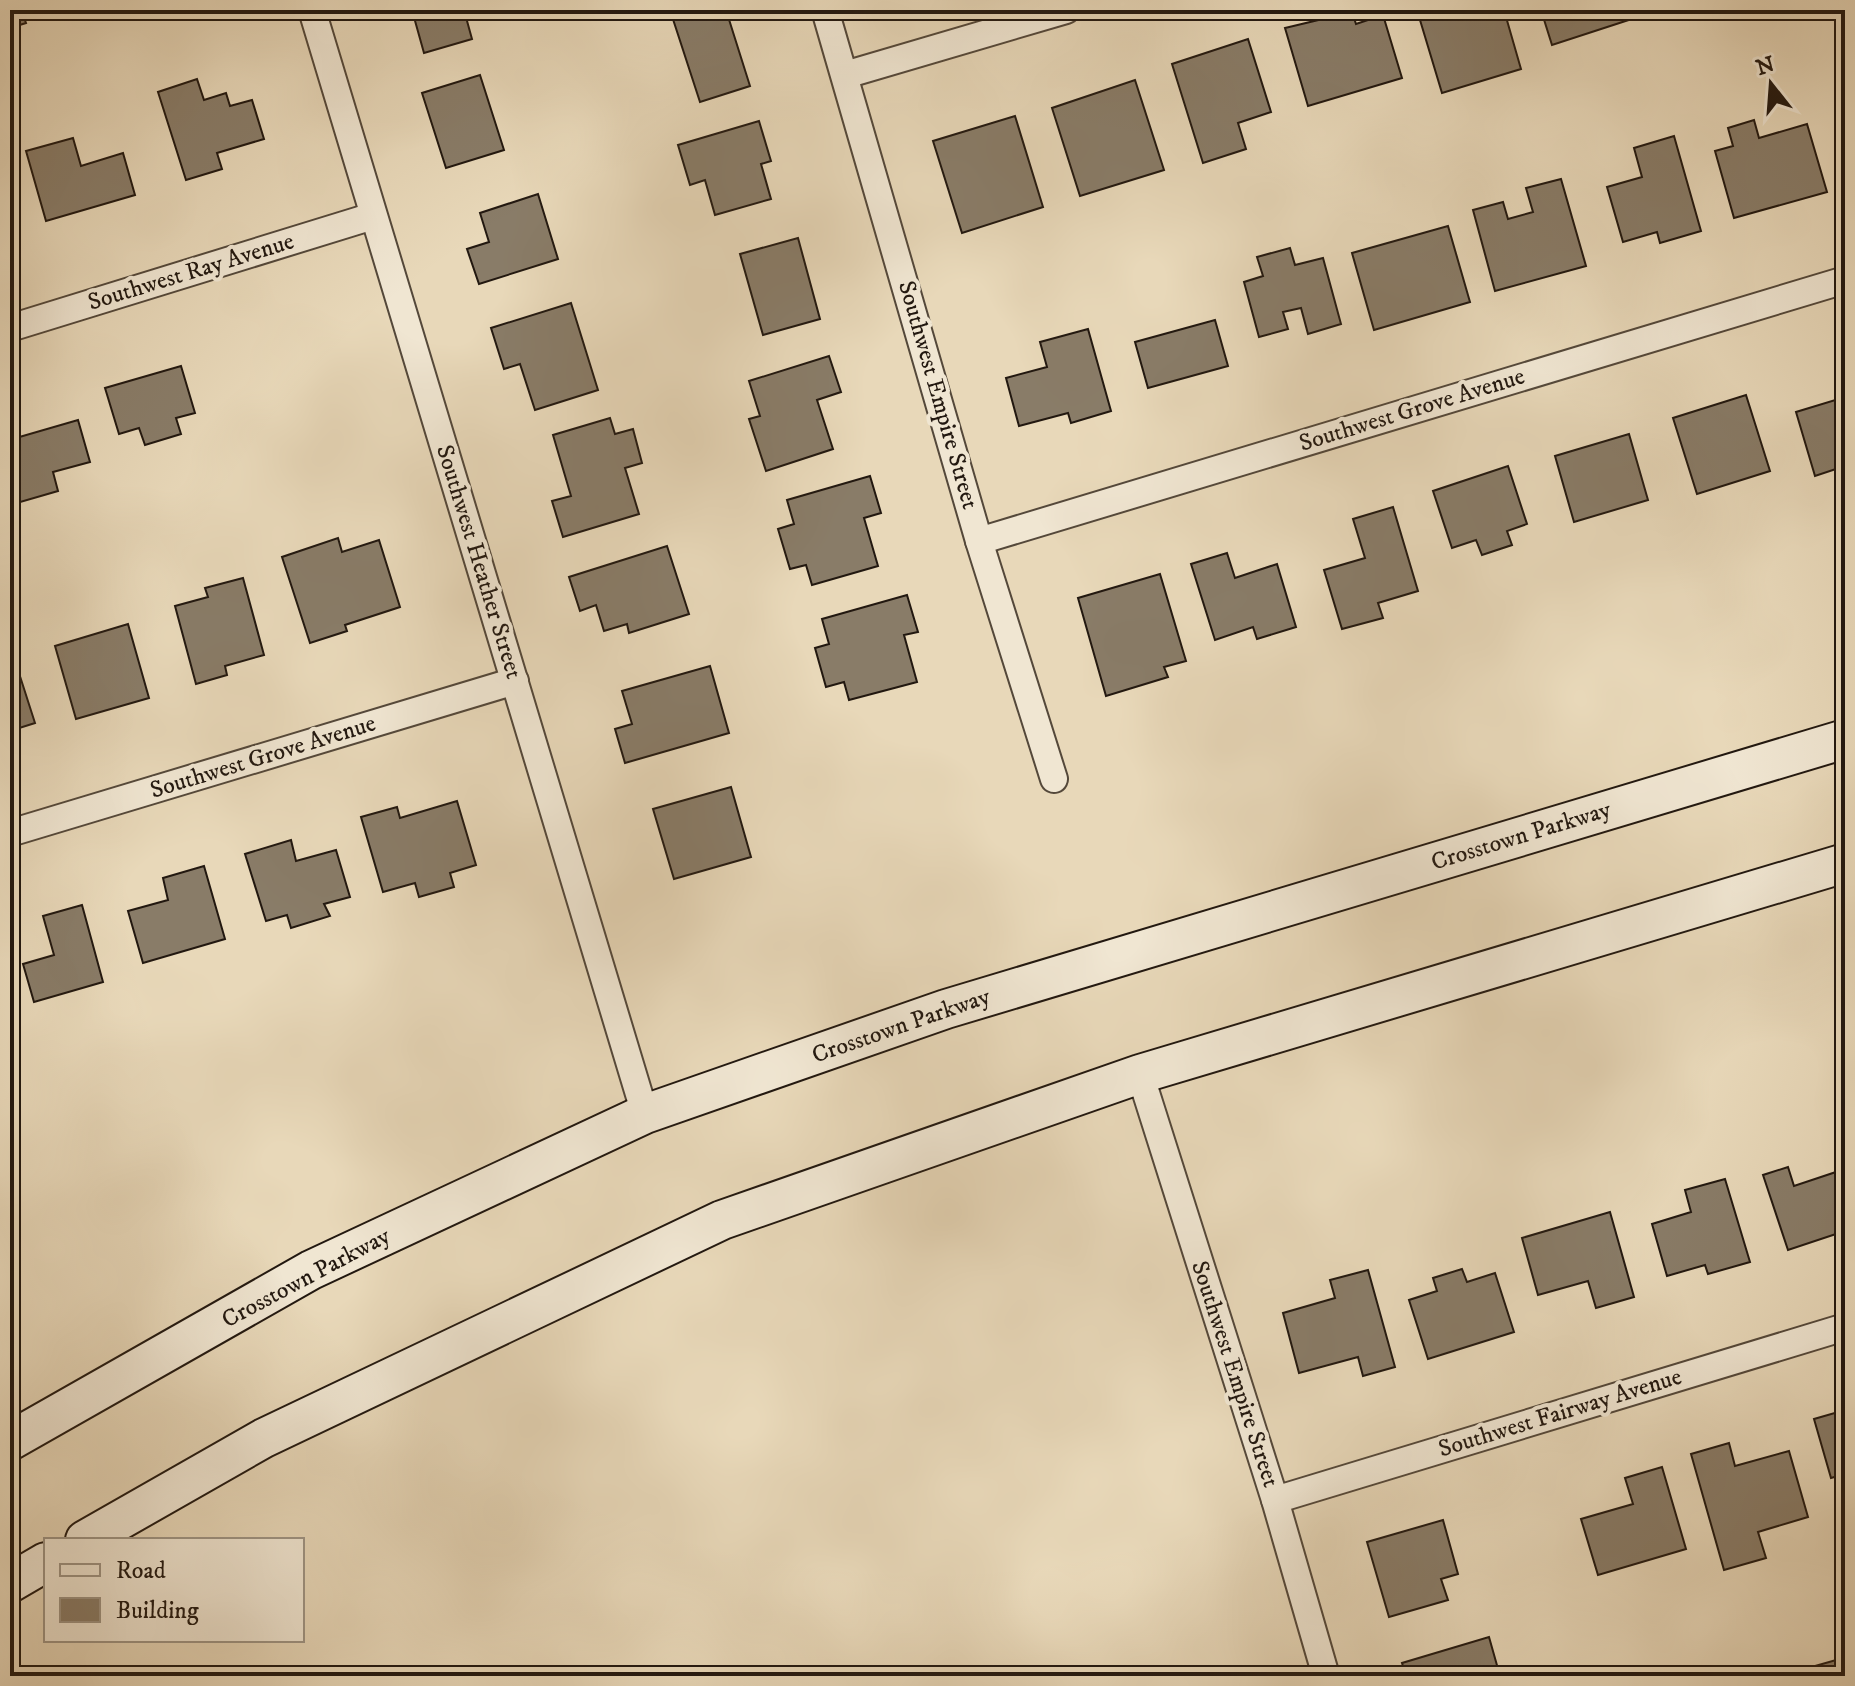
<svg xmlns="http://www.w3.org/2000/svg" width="1855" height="1686" viewBox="0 0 1855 1686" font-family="'IM FELL DW Pica',serif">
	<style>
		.building { fill: #897c68; stroke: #221810; stroke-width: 2 }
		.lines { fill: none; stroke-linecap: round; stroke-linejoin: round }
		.street-casing { stroke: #54483a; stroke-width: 30 }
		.secondary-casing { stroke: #221810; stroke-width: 42 }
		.street { stroke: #f0e6d2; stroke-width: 26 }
		.secondary { stroke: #f0e6d2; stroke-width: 38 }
		.labels { text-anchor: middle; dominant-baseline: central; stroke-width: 8; stroke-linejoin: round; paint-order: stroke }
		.street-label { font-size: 24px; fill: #221810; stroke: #f0e6d2 }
	</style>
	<rect width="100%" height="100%" fill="#e8d8b9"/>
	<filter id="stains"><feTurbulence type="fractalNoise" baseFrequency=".0025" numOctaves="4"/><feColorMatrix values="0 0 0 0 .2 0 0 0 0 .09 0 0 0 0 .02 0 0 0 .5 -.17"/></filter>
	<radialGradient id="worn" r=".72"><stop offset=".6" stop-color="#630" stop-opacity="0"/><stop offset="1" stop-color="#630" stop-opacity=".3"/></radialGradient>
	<!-- building -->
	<g class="building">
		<path d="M10,10h19l-7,2 4,11 -16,5z"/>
		<path d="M412,10h52l8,29 -48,14z"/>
		<path d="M670,10h56l24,76 -50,16z"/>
		<path d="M1417,10h87l17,59 -79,24z"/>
		<path d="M1541,10h102l1,5 -92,30z"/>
		<path d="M1352,12l4,12 27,-9 19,63 -94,28 -23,-78z"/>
		<path d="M1248,39l23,73 -33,11 8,26 -43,14 -31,-99z"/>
		<path d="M480,75l24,75 -58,18 -24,-75z"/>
		<path d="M197,79l7,21 22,-7 4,13 22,-6 12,39 -47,14 5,16 -36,11 -28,-88z"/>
		<path d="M1135,80l29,90 -84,26 -28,-88z"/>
		<path d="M1845,115v27l-7,-25z"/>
		<path d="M1015,116l28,91 -81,26 -29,-92z"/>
		<path d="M1754,120l5,18 48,-14 20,68 -93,26 -19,-67 18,-5 -5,-18z"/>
		<path d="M759,121l12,40 -10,3 10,35 -56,16 -10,-35 -15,5 -12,-40z"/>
		<path d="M1674,136l27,95 -41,12 -3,-11 -34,10 -16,-55 35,-10 -8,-29z"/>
		<path d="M73,138l8,28 42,-13 12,42 -89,26 -20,-70z"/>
		<path d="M1561,179l25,87 -91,25 -22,-81 30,-8 5,17 25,-7 -7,-24z"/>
		<path d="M538,194l20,65 -79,25 -12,-35 22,-7 -9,-29z"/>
		<path d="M1448,226l22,76 -96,28 -22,-77z"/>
		<path d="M798,238l22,81 -57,16 -23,-81z"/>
		<path d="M1290,248l5,17 28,-7 18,66 -33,10 -7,-26 -18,4 5,17 -29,8 -15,-55 19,-6 -6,-19z"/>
		<path d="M571,303l27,87 -63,20 -15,-46 -16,5 -13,-41z"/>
		<path d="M1215,320l13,46 -80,22 -13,-46z"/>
		<path d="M1088,329l23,82 -40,12 -3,-10 -49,13 -13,-48 41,-11 -7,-25z"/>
		<path d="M829,356l12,36 -24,8 16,49 -67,22 -17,-52 11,-3 -11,-35z"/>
		<path d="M181,366l14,47 -19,5 5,16 -36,11 -6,-17 -20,6 -14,-46z"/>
		<path d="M1746,395l24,76 -73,23 -24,-76z"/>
		<path d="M1845,397v69l-30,10 -19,-64z"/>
		<path d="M10,416l6,22 62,-18 12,42 -37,10 5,19 -48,14z"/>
		<path d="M610,418l5,16 18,-5 9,34 -17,5 14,46 -76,23 -11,-36 19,-5 -18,-61z"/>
		<path d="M1629,434l19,66 -74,22 -19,-66z"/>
		<path d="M1508,466l19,58 -20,7 5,14 -30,10 -6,-15 -24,8 -19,-57z"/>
		<path d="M870,476l11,37 -17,5 14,48 -66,19 -6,-20 -16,4 -12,-40 16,-5 -7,-24z"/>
		<path d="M1393,507l25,84 -40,12 5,15 -41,11 -18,-59 41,-12 -12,-39z"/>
		<path d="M338,538l4,14 37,-12 21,67 -55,18 2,6 -37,12 -28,-86z"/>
		<path d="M667,546l22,68 -60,19 -2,-9 -23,7 -8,-26 -16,6 -11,-34z"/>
		<path d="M1227,553l8,25 42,-14 19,63 -39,12 -4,-12 -38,13 -24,-76z"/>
		<path d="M1160,574l26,87 -22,6 4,10 -62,19 -28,-98z"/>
		<path d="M243,578l21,77 -39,11 2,9 -31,9 -21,-78 33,-9 -3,-9z"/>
		<path d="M907,595l11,37 -14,3 13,47 -68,18 -5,-18 -18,5 -11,-39 14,-4 -7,-25z"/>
		<path d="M128,624l21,74 -73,21 -21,-73z"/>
		<path d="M10,645l25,78 -25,8z"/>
		<path d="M710,666l19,67 -104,30 -10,-34 17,-5 -10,-33z"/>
		<path d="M731,787l20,70 -77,22 -21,-70z"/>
		<path d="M457,801l19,64 -26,8 4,14 -35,10 -4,-14 -32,9 -22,-75 36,-10 3,11z"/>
		<path d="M291,840l5,21 40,-11 14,47 -26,7 6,12 -39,12 -4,-13 -21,6 -21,-67z"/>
		<path d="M204,866l21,73 -82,24 -15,-52 40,-11 -5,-22z"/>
		<path d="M82,905l21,77 -69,20 -11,-38 31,-9 -11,-39z"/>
		<path d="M1788,1167l6,19 51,-17v62l-57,19 -25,-75z"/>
		<path d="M1725,1179l25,83 -42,12 -3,-9 -38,11 -15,-52 39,-12 -6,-22z"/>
		<path d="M1610,1212l24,85 -38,11 -8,-27 -50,14 -16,-57z"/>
		<path d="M1462,1269l5,13 28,-9 19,59 -86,27 -19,-59 28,-9 -4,-13z"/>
		<path d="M1368,1270l27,97 -32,9 -5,-19 -59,16 -16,-60 52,-15 -5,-18z"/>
		<path d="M1845,1410v64l-14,4 -17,-59z"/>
		<path d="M1729,1443l6,23 54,-15 19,66 -50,15 8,26 -42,12 -33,-116z"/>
		<path d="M1662,1467l24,82 -88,26 -17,-56 52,-15 -8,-26z"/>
		<path d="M1443,1520l15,54 -17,5 7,21 -59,17 -22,-75z"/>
		<path d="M1489,1637l11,39h-94l-4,-13z"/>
		<path d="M1843,1658l2,18h-65z"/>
		<path d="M1721,1668l3,8h-27z"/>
	</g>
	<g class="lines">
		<defs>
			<g id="street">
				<path d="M312,10l333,1104"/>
				<path d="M825,10l154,531 75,238"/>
				<path d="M845,75l221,-65"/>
				<path d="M10,328l363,-112"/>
				<path d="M979,541l866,-261"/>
				<path d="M10,833l505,-152"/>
				<path d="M1140,1074l135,426 51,176"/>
				<path d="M1275,1500l570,-173"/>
			</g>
			<g id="secondary">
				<path d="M10,1441l301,-171 334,-156 301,-105 899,-270"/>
				<path d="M85,1540l179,-102 458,-218 418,-146 705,-211"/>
				<path d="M10,1583l36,-21"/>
			</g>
		</defs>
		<!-- street casing -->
		<use href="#street" class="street-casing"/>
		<!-- secondary casing -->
		<use href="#secondary" class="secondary-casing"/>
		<!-- street -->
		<use href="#street" class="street"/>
		<!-- secondary -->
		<use href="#secondary" class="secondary"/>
	</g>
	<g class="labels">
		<!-- street labels -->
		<g class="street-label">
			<text transform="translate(191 272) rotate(-17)">Southwest Ray Avenue</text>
			<text transform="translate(938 395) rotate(74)">Southwest Empire Street</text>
			<text transform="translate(1412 410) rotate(-17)">Southwest Grove Avenue</text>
			<text transform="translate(479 562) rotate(73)">Southwest Heather Street</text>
			<text transform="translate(263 757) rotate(-17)">Southwest Grove Avenue</text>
			<text transform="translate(1521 836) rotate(-17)">Crosstown Parkway</text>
			<text transform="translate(901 1026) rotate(-19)">Crosstown Parkway</text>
			<text transform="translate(306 1278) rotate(-28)">Crosstown Parkway</text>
			<text transform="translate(1235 1374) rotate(72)">Southwest Empire Street</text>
			<text transform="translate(1560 1413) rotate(-17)">Southwest Fairway Avenue</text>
		</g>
	</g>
	<!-- margin -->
	<rect width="1855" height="1686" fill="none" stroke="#e8d8b9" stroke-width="40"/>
	<rect x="12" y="12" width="1831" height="1662" fill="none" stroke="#221810" stroke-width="4"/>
	<rect x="20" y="20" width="1815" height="1646" fill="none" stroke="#221810" stroke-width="2"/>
	<!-- legend -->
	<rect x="44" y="1538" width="260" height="104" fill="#f0e6d2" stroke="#9e9484" stroke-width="2"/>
	<rect x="60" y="1564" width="40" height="12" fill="#f0e6d2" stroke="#9e9484" stroke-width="2"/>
	<text x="116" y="1578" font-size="24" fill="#221810">Road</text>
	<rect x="60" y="1598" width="40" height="24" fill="#897c68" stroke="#9e9484" stroke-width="2"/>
	<text x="116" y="1618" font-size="24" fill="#221810">Building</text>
	<!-- north arrow -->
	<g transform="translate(1771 84) rotate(343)" stroke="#f0e6d2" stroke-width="6" paint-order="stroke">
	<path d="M0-6L14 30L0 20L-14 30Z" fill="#221810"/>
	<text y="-12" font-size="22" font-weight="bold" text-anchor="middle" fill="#221810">N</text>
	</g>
	<rect width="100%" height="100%" filter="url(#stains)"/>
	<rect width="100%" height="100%" fill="url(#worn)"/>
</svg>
